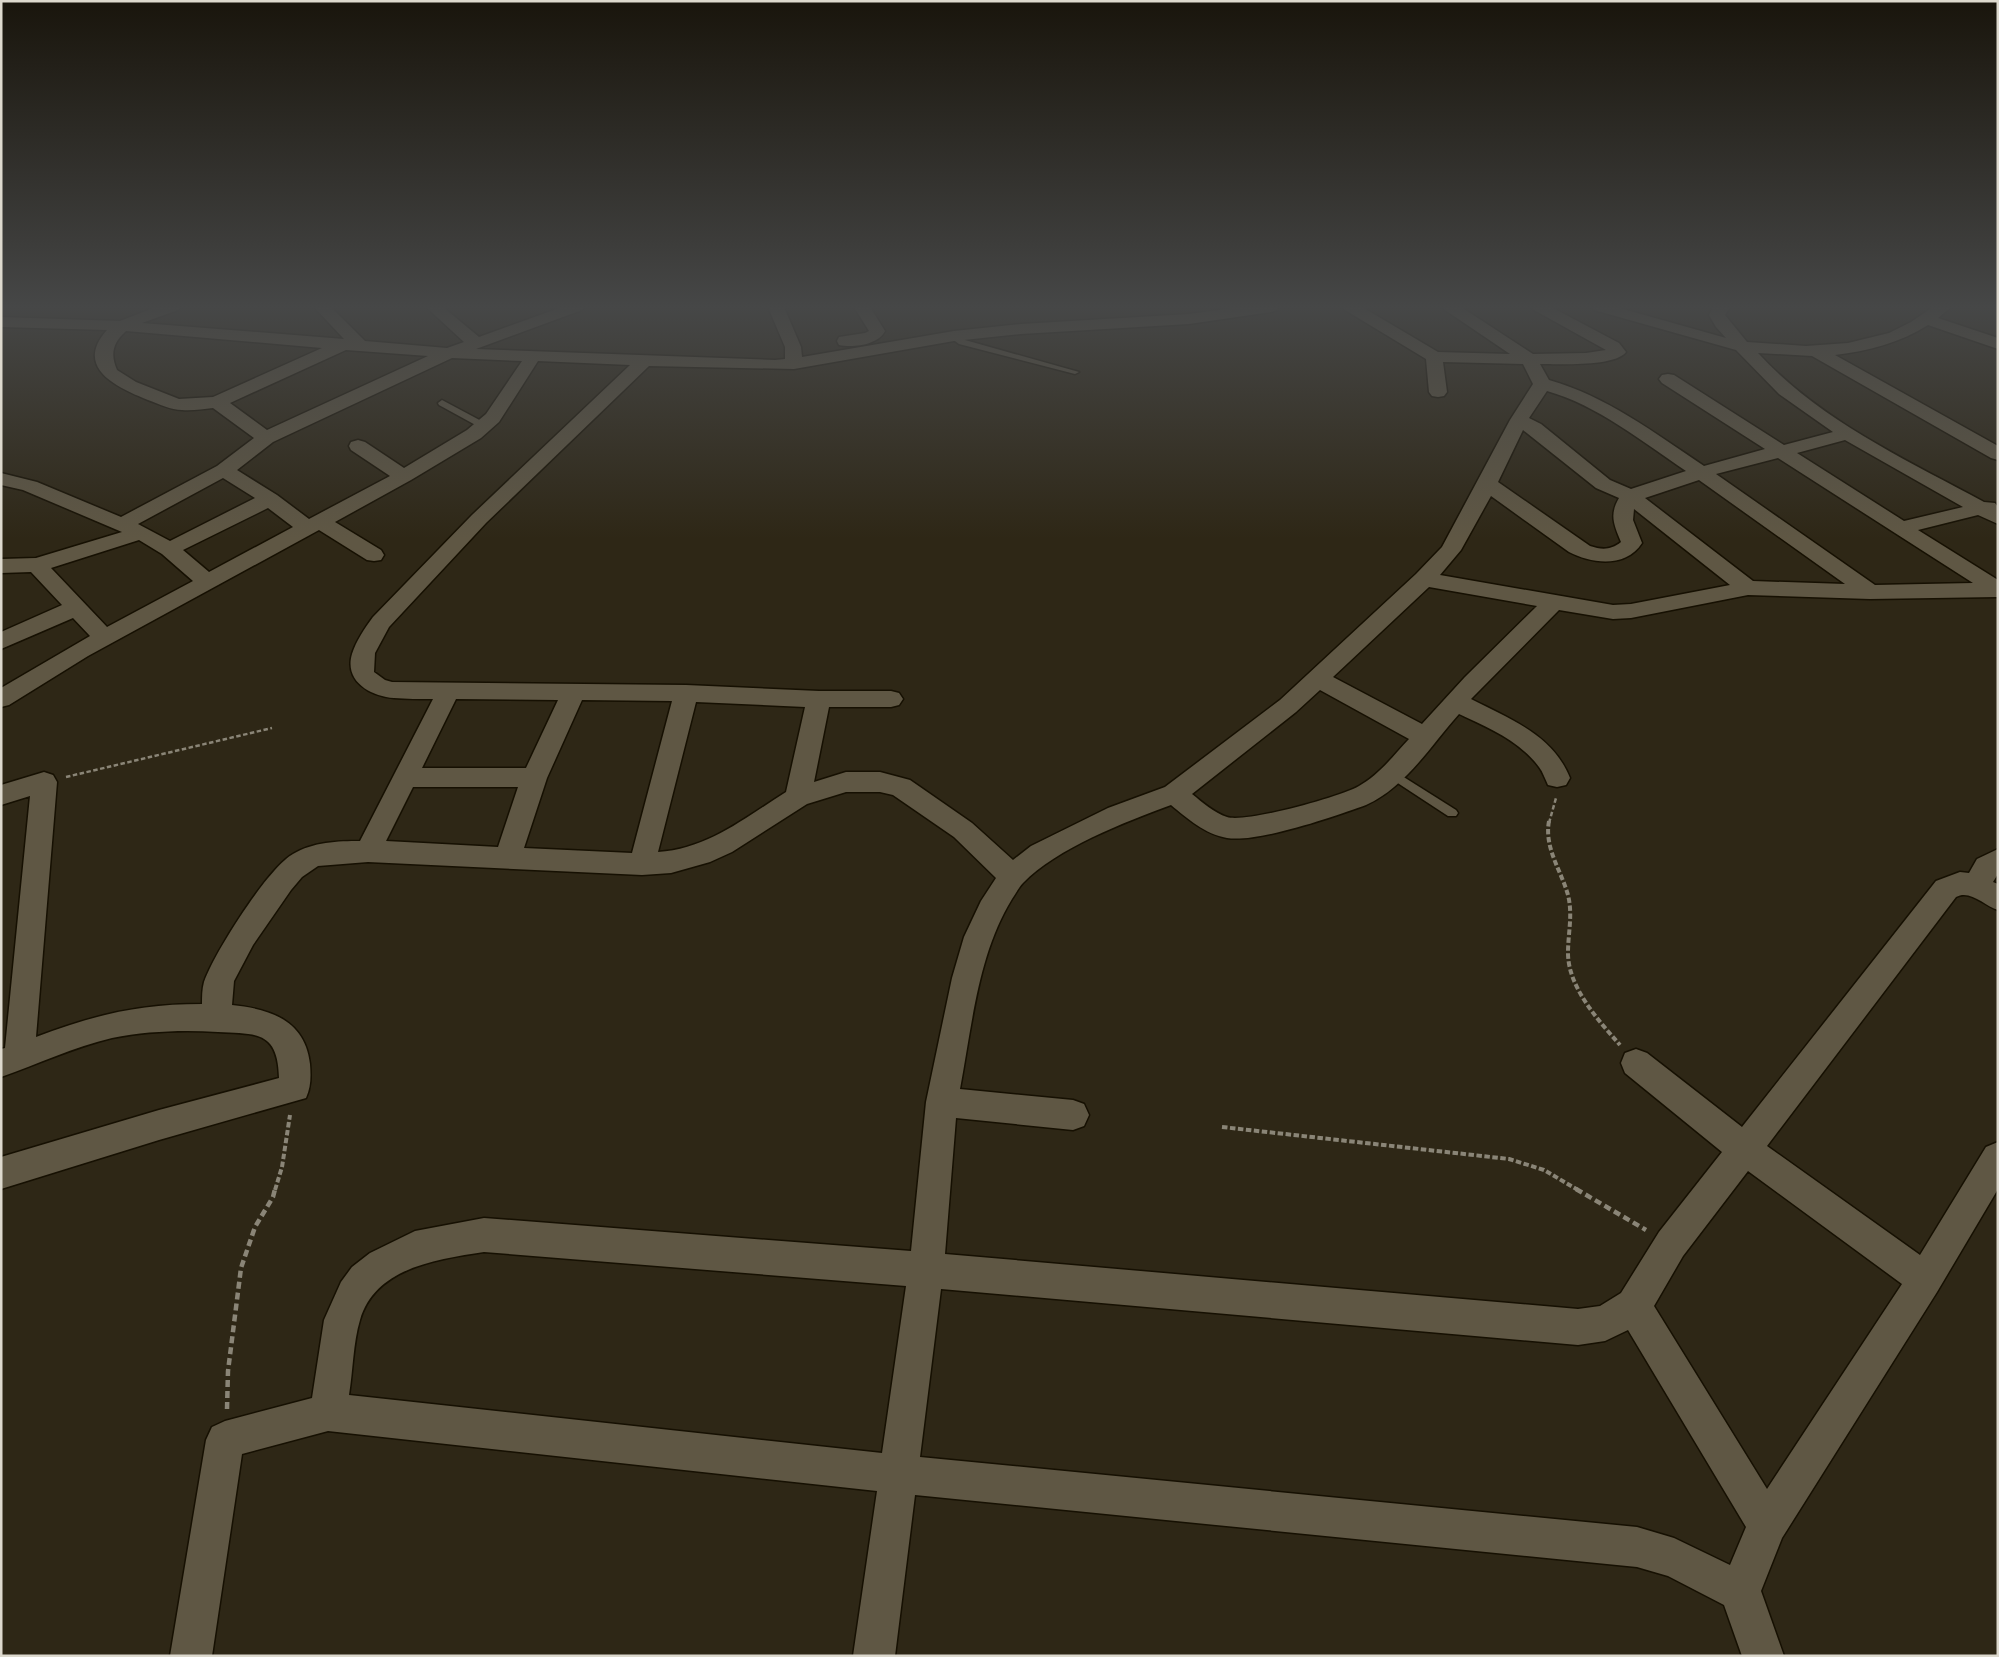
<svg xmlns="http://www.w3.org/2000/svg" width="1999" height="1657" viewBox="0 0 1999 1657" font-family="Karla,sans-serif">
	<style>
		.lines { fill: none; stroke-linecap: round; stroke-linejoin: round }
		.service-casing { stroke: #161002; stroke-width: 3 }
		.minor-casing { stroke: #161002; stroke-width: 3 }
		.path-far2 { stroke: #8a8577; stroke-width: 2.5; stroke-dasharray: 4.5 2.5; stroke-linecap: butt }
		.path-far1 { stroke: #8a8577; stroke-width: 4; stroke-dasharray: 5.5 2.5; stroke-linecap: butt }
		.path { stroke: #8a8577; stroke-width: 4.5; stroke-dasharray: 7 4; stroke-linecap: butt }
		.service { fill: #5f5744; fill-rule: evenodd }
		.minor { fill: #5f5744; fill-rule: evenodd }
	</style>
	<rect width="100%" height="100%" fill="#2e2716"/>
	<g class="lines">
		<defs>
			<g id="service">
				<path d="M951,334h6l8,6 114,32 -4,2 -116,-30 -8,-6z"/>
				<path d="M442,400l45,24 1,2 -7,2 -42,-23 -1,-2z"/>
				<path d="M1391,769l65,41 2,3 -2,3h-8l-61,-40 -2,-3 2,-3z"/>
			</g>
			<g id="minor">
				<path d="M156,307h24l-2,3 -36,13 202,16 -30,-32h17l34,34 82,7 17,-6 -38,-35h17l36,30 83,-30h22l-2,3 -106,39 299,11 10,-1v-12l-17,-40h16l17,40 1,10 152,-26 67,-7 168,-10 52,-7h38l-2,3 -6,2 -82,12 -168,10 -67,7 -160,28 -145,-3 -163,157 -97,104 -14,26 -1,19 11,8 7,2 294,3 133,6h72l8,2 4,6 -4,6 -8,2h-62l-15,75 32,-10h34l30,8 62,43 41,37 18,-14 77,-38 57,-21 115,-87 136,-126 26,-27 68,-127 23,-36 -10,-20 -80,-2 4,30 -3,4 -6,1 -6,-1 -3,-4 -3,-33 -81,-49 -2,-3h19l76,45 72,2 -65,-44 -2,-3h18l72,47 53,-1 20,-3 -72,-40 -2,-3h19l68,36 7,9c-11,15 -68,12 -86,12l9,16c57,16 106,53 155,86l61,-17 -103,-66 -3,-4 3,-4 6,-1 6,1 110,70 49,-13 -54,-38 -43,-44 -142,-40 -2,-3h24l110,31 -10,-11 -7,-12 4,-8h17l-5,8 22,27 59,4 42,-3 41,-10 22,-11 22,-15h18l-13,11 60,20v11l-70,-24c-28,18 -60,26 -93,30l163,91v14l-7,-2 -179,-102 -54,-3c61,67 147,106 226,149l11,1 3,4v17l-20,-9 -60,15 80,50v17l-128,2 -122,-4 -117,23 -18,1 -54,-9 -88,89c39,20 82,36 99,79l-4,7 -9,2 -9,-2c-3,-6 -5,-13 -9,-18 -19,-26 -52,-40 -80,-53 -28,31 -53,73 -93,91 -30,11 -108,38 -139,33 -22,-4 -39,-19 -56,-33 -46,17 -114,43 -148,78 -4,4 -7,10 -11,16 -34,55 -40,126 -52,190l113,11 11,4 5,11 -5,11 -11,4 -117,-12 -11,136 633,55 22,-3 21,-13 38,-61 63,-80 -97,-79 -4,-10 4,-10 11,-4 11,4 95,74 194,-246 24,-9 9,1 8,-14 21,-10v25l-5,8 5,2v26c-13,-4 -28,-21 -42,-13l-189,249 153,109 66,-108 12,-5v47l-61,103 -155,246 -21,53 23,65h-42l-18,-51 -56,-29 -31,-9 -722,-72 -20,161h-42l24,-165 -549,-60 -86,23 -30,202h-42l36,-216 6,-13 13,-6 87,-23 12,-78 17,-38 11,-15 18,-14 45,-22 69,-13 427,33 15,-149 26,-124 12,-41 17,-36 15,-23 -42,-41 -61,-42 -13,-3h-34l-39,12 -75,48 -22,10 -39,11 -29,2 -274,-13 -50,4 -16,11 -11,13 -38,55 -19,36 -2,24c38,4 73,15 78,59 1,13 1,23 -4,34l-147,42 -158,49v-32l158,-47 120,-32c-1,-47 -22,-44 -61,-46 -35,-2 -71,-1 -106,6 -38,9 -74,26 -111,39v-28l4,-1 25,-252 -29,9v-20l43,-13 9,3 4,7 -21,255c58,-22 103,-33 166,-33 0,-7 0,-15 2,-22 10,-29 64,-114 89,-128 20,-12 45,-13 67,-13l73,-142c-13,0 -27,0 -39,-1 -24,-2 -50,-17 -42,-44 4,-13 13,-26 21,-37l99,-102 158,-150 -92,-4 -39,61 -18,16 -70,42 -76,42 46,28 3,5 -3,5 -7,1 -7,-1 -48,-30 -231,126 -79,49 -8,2v-19l89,-52 -17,-18 -72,31v-17l61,-27 -31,-33 -30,1v-14l35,-1 86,-26 -99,-42 -22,-5v-12l36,9 84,35 96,-51 37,-28 -41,-30c-10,1 -21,3 -31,2 -11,0 -23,-6 -34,-10 -30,-12 -75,-32 -41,-70l-106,-3v-10l119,4zM125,332l1,-1 196,17 -109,49 -34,2 -43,-17 -19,-12c-7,-16 -4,-27 8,-38zM346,350l82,6 -161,74 -37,-27zM452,358l70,3 -36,53 -19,16 -63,38 -39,-26 -7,-2 -7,2 -2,4 2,4 39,26 -81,43 -32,-24 -40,-25 36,-28zM1547,391c50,14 96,51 139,80l-55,18 -21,-9 -69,-56 -12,-6zM1523,430l73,58 23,10c-10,17 -5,27 2,44 -10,8 -19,8 -31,4l-92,-64zM1845,440l118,67 -59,14 -107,-68zM1778,458l195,125 -98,2 -159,-111zM223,478l32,20 -85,43 -32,-17zM1699,480l146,104 -92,-3 -108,-83zM1491,496l78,56c23,12 57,16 73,-9l-9,-23 1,-11 96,76 -99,19 -18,1 -173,-30 21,-25zM268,508l25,19 -84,45 -26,-22zM139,540l23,14 31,27 -86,46 -56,-59zM1429,587l108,19 -72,71 -43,47 -89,-47zM1320,690l89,49c-15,16 -30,36 -50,47 -19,11 -113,37 -132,31 -13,-4 -25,-15 -35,-23l104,-82zM456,699l102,1 -32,68h-104zM582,700l90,1 -40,152 -108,-5 23,-70zM696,702l109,5 -19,85c-40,25 -78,57 -128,60zM413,787h105l-20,60 -112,-6zM1748,1171l154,113 -135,205 -113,-183 29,-50zM484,1252l422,34 -24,167 -533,-58c4,-24 4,-52 11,-75 15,-53 79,-61 124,-68zM941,1289l637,56 27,-4 23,-11 118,197 -16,38 -56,-27 -37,-11 -717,-70z"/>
				<path d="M854,307h16l15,24c-7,14 -32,17 -46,14l-2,-4 2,-4 26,-4 4,-2z"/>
			</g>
		</defs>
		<!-- service casing -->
		<use href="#service" class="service-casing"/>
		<!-- minor casing -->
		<use href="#minor" class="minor-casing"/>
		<!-- path-far2 -->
		<g class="path-far2">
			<path d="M66,777l206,-49"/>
			<path d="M1549,823l7,-25"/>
		</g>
		<!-- path-far1 -->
		<g class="path-far1">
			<path d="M1549,821c-5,27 12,49 19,74 5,20 0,38 0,58 0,34 30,67 52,92"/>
			<path d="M1222,1127l287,32 35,11 34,20"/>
			<path d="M275,1190l7,-23 8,-52"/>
		</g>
		<!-- path -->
		<g class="path">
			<path d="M1576,1189l70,41"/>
			<path d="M227,1409l1,-38 13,-103 14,-41 18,-30 2,-8"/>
		</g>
		<!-- service -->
		<use href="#service" class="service"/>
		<!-- minor -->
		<use href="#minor" class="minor"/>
	</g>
	<!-- sky -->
	<linearGradient id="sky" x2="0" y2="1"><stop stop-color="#19150c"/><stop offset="0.57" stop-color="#464747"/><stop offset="1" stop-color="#464747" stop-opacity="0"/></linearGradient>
	<rect width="1999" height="539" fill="url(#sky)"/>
	<!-- border -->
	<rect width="1999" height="1657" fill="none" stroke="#ddd9ce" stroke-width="5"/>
</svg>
